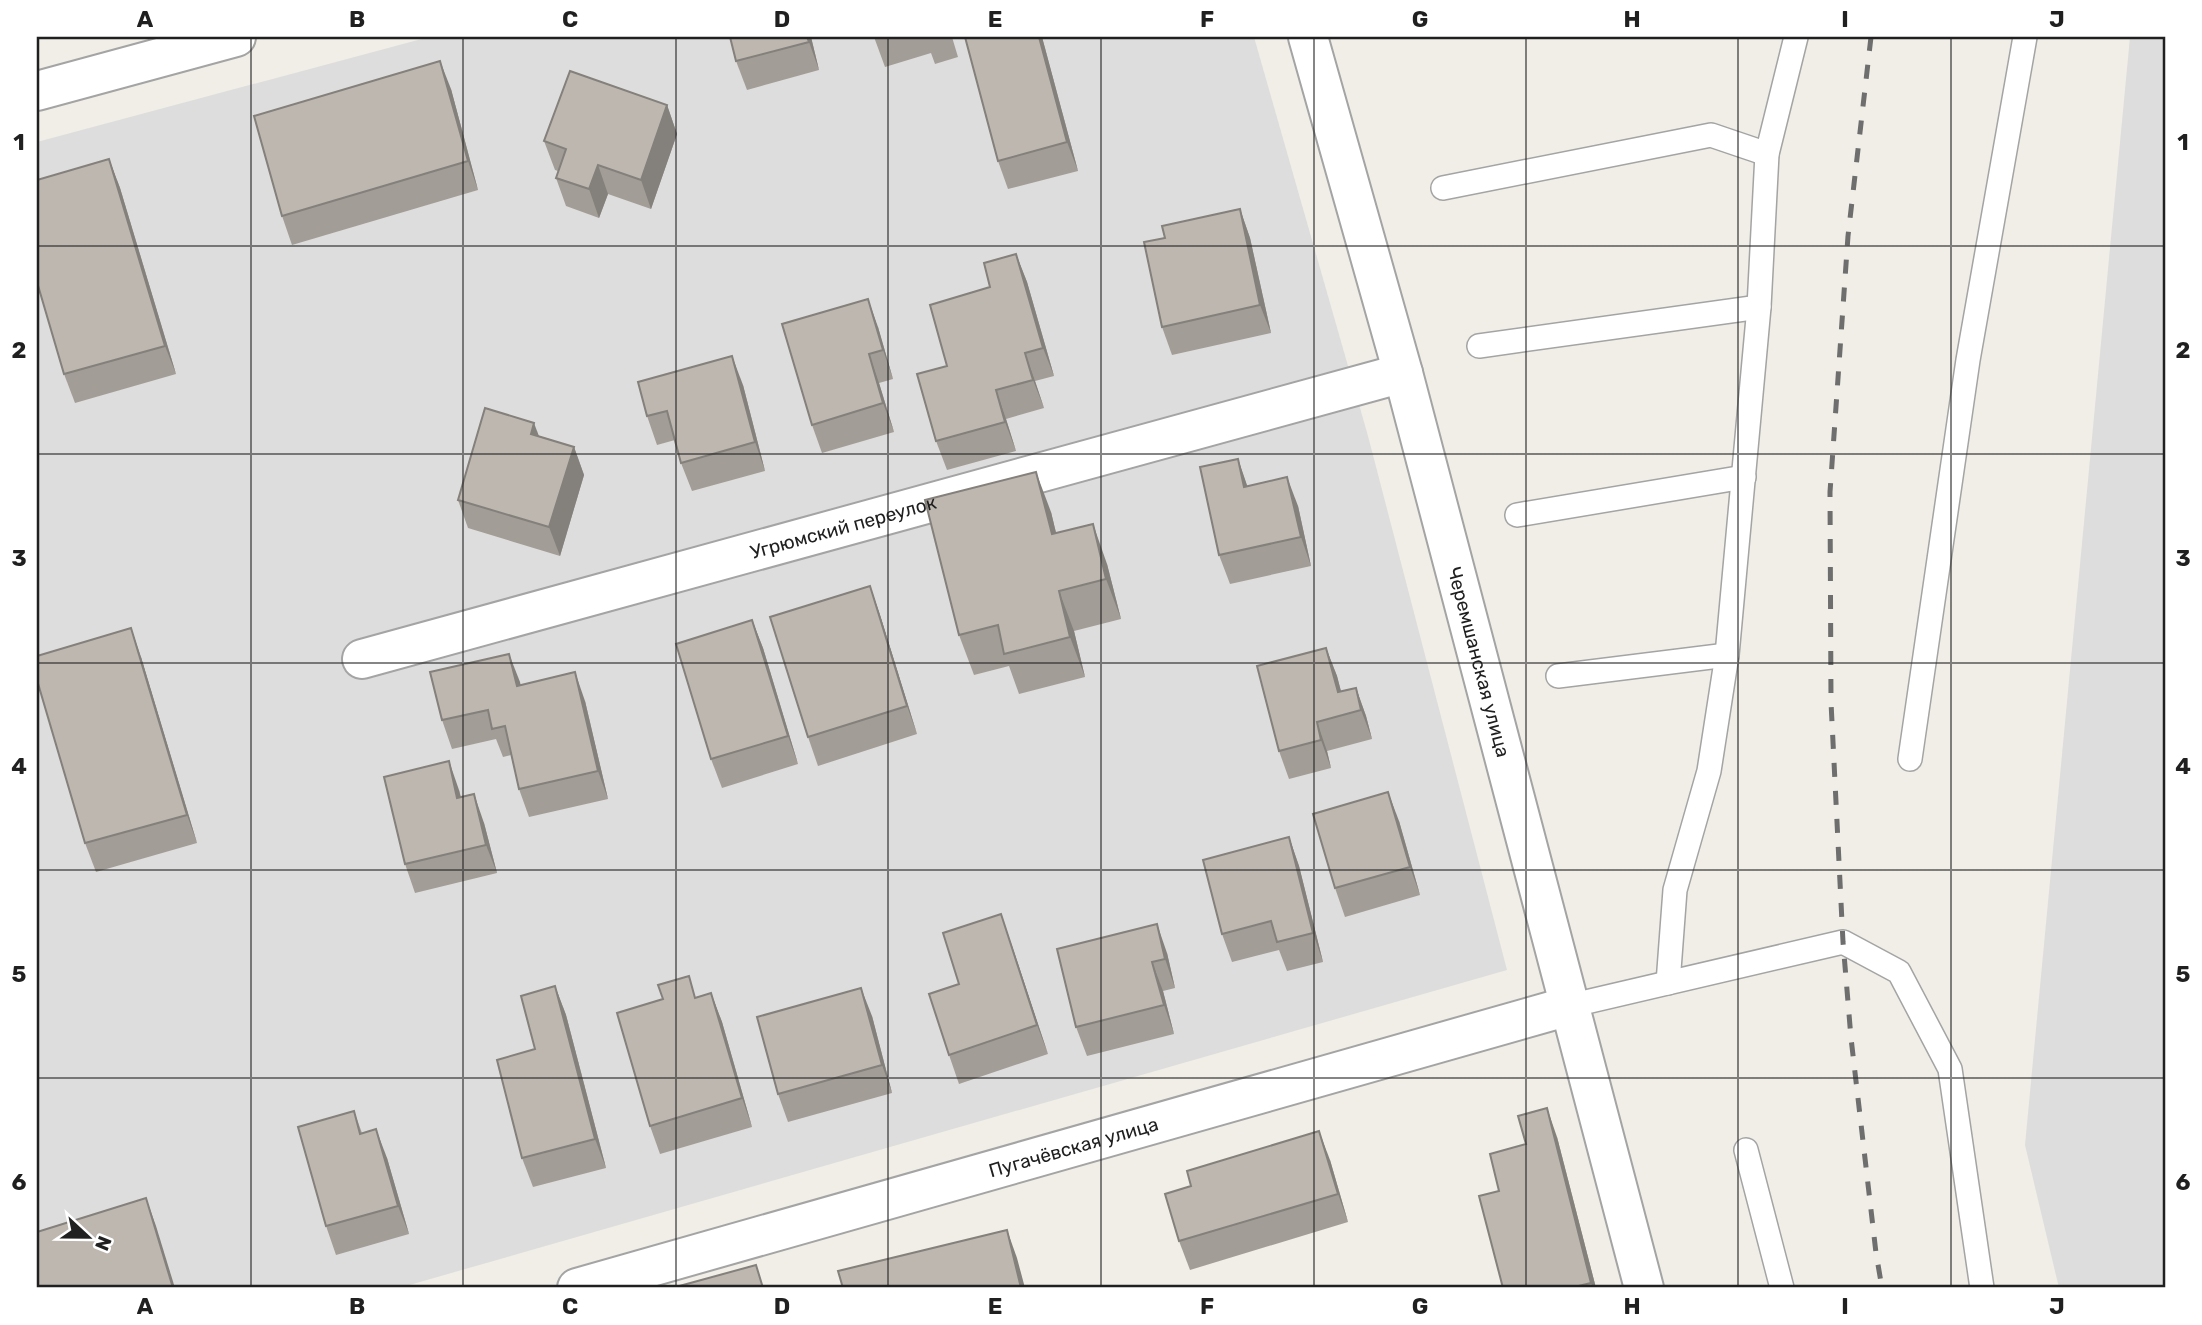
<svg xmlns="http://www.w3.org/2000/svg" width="2202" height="1325" viewBox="0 0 2202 1325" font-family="Rubik,sans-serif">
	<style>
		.residential { fill: #dedddd }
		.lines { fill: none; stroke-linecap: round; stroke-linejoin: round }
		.service-casing { stroke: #a4a4a4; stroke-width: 26 }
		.minor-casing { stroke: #a4a4a4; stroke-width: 42 }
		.service { stroke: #fff; stroke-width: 23 }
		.minor { stroke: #fff; stroke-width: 38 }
		.rail { stroke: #6e6e6e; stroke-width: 5; stroke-dasharray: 14 14; stroke-linecap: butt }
		.wall { fill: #a39d97 }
		.shaded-wall { fill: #84807b }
		.building { fill: #bdb7b0; stroke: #84807b; stroke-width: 2 }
		.grid { fill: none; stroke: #202020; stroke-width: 2; stroke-opacity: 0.55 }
		.labels { text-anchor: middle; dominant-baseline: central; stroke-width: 7; stroke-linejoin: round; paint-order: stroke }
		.street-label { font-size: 19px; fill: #202020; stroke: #fff }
		.neatline { fill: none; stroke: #202020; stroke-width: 2.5 }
		.grid-label { font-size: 23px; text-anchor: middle; font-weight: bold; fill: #202020 }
	</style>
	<rect width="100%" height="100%" fill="#f0eee7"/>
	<!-- residential -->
	<g class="residential">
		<path d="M429,37h825l114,399 139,534 -1108,318h-362v-1146z"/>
		<path d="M2130,37h35v1251h-106l-34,-143z"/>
	</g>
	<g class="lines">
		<defs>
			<g id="service">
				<path d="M1443,188l268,-53 56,19"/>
				<path d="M1479,346l280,-39"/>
				<path d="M1517,515l227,-38"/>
				<path d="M1558,676l169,-21"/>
				<path d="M1910,759l58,-399 57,-323"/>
				<path d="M1668,983l7,-93 34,-119 18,-116 32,-348 8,-153 29,-117"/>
				<path d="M1569,1006l274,-64 56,30 51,97 32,219"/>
				<path d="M1746,1150l36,138"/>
			</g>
			<g id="minor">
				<path id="s1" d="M1308,37l95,336 241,915"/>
				<path d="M37,91l199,-54"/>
				<path id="s2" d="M362,659l1041,-286"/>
				<path id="s3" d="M577,1288l992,-282"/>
			</g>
		</defs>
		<!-- service casing -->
		<use href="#service" class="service-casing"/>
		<!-- minor casing -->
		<use href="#minor" class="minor-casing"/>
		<!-- service -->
		<use href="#service" class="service"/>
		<!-- minor -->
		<use href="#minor" class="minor"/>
		<!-- rail -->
		<path class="rail" d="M1871,37l-23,199 -18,256 1,210 12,240 8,96 25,215 6,35"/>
	</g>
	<!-- wall -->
	<g class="wall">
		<path d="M811,37l8,33 -72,20 -11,-29z"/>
		<path d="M874,37h78l6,20 -23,7 -4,-11 -46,14z"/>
		<path d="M965,37h77l36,134 -70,18 -10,-28z"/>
		<path d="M451,89l27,101 -186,55 -10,-29z"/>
		<path d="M667,105l10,29 -26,75 -43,-15 -9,24 -33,-12 -10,-28 2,-7 -3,-1 -11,-29z"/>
		<path d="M109,159l11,29 56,186 -101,29 -11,-29z"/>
		<path d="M1240,209l10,29 21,95 -99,22 -10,-28 3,-89z"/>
		<path d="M1016,254l11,28 27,94 -19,5 9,27 -38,11 10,32 -69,19 -11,-29 11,-75 43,-79z"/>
		<path d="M878,327l15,52 -14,4 15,49 -72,21 -10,-28z"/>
		<path d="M743,385l22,86 -73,20 -11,-28 -6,-23 -18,5 -10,-29z"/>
		<path d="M539,436l35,11 10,28 -24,81 -92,-28 -10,-28z"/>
		<path d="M1238,459l9,27 51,20 13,60 -81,18 -11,-29z"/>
		<path d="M1051,512l5,21 51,31 14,55 -47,12 11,46 -66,17 -10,-28 -35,9 -15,-40z"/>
		<path d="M870,586l10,29 37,119 -99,32 -10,-29z"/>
		<path d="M752,620l11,28 35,116 -76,24 -11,-29z"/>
		<path d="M1326,648l11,28 4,16 15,-4 10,28 6,23 -45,12 4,17 -42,11 -10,-28z"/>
		<path d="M141,657l56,186 -101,29 -11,-29z"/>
		<path d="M520,685l65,16 23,98 -79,18 -10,-28 -8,-34 -8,2 -7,-18 -44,10 -10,-29z"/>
		<path d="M459,790l2,7 23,26 13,50 -82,20 -10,-29z"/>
		<path d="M1399,821l21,74 -75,22 -10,-29z"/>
		<path d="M1289,837l10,29 24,96 -36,9 -8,-21 -47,12 -10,-28z"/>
		<path d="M1011,943l37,111 -89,30 -10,-29 10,-71z"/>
		<path d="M1057,949l110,4 8,35 -12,3 11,43 -87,22 -11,-29z"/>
		<path d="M555,986l11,29 40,153 -73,19 -11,-29 13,-109z"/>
		<path d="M711,993l11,29 30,105 -92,27 -10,-28 46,-129z"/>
		<path d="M872,1016l20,77 -104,29 -10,-28z"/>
		<path d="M354,1111l8,22 25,25 22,76 -73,21 -10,-29z"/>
		<path d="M1557,1137l39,151h-93l-4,-97z"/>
		<path d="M1330,1160l18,62 -158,48 -11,-29z"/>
	</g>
	<!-- shaded-wall -->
	<g class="shaded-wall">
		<path d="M807,37h4l8,33 -10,-28z"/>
		<path d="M1039,37h3l36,134 -11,-29z"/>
		<path d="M440,61l11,28 27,101 -10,-29z"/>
		<path d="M667,105l10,29 -26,75 -10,-29z"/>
		<path d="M109,159l11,29 56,186 -11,-28z"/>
		<path d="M598,165l10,29 -9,24 -10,-29z"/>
		<path d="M1240,209l10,29 21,95 -11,-28z"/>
		<path d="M1016,254l11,28 27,94 -11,-28z"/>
		<path d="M868,299l10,28 15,52 -10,-29z"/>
		<path d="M1025,353l10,28 9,27 -11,-28z"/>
		<path d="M869,354l10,29 15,49 -11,-29z"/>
		<path d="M732,356l11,29 22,86 -10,-29z"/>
		<path d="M996,390l10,29 10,32 -11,-29z"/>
		<path d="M534,423l11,29 -14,-18z"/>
		<path d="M574,447l10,28 -24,81 -11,-29z"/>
		<path d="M1238,459l10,29 -4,-1z"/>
		<path d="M1036,472l15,40 15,62 -14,-40z"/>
		<path d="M1287,477l11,29 13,60 -10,-29z"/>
		<path d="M1093,524l14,40 14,55 -15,-40z"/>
		<path d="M870,586l10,29 37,119 -10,-28z"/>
		<path d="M1059,591l15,40 11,46 -15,-40z"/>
		<path d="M752,620l11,28 35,116 -10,-28z"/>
		<path d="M131,628l10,29 56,186 -10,-28z"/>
		<path d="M1326,648l11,28 10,38 -9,-22z"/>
		<path d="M509,654l11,28 7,33 -10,-29z"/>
		<path d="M575,672l10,29 23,98 -10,-28z"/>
		<path d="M1356,688l10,28 6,23 -11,-29z"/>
		<path d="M1317,722l10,29 4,17 -10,-28z"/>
		<path d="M449,761l10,29 8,37 -10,-29z"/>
		<path d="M1388,792l11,29 21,74 -10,-28z"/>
		<path d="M474,794l10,29 13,50 -11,-28z"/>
		<path d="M1289,837l10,29 24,96 -10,-29z"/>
		<path d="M1001,914l10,29 37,111 -11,-29z"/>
		<path d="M1157,924l10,29 8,35 -10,-29z"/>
		<path d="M1152,962l11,29 11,43 -10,-29z"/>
		<path d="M555,986l11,29 40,153 -11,-29z"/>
		<path d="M861,988l11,28 20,77 -10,-28z"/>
		<path d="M711,993l11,29 30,105 -10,-29z"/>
		<path d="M1547,1108l10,29 39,151h-3l-2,-5z"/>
		<path d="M376,1129l11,29 22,76 -11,-28z"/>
		<path d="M1319,1131l11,29 18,62 -10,-28z"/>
		<path d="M146,1198l10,28 19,62h-2z"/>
		<path d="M1007,1230l10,28 8,30h-4z"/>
	</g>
	<!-- building -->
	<g class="building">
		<path d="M730,37h77l2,5 -73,19z"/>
		<path d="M965,37h74l28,105 -69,19z"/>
		<path d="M440,61l28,100 -186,55 -28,-100z"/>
		<path d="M570,71l97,34 -26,75 -43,-15 -9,24 -33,-11 10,-29 -22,-8z"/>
		<path d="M109,159l56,187 -101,28 -27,-92v-102z"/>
		<path d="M1240,209l20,96 -98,22 -18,-85 21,-4 -3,-12z"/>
		<path d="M1016,254l27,94 -18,5 8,27 -37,10 9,32 -69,19 -19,-67 30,-8 -17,-61 60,-18 -6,-24z"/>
		<path d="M868,299l15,51 -14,4 14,49 -71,22 -30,-101z"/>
		<path d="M732,356l23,86 -74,21 -14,-52 -20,5 -9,-34z"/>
		<path d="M485,408l49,15 -3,11 43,13 -25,80 -91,-27z"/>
		<path d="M1238,459l6,28 43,-10 14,60 -82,18 -19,-88z"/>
		<path d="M1036,472l16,62 41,-10 13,55 -47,12 11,46 -66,17 -6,-29 -39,10 -34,-135z"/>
		<path d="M870,586l37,120 -99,31 -38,-120z"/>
		<path d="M752,620l36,116 -77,23 -35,-115z"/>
		<path d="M131,628l56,187 -102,28 -48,-163v-24z"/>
		<path d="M1326,648l12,44 18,-4 5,22 -44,12 4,18 -42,11 -22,-85z"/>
		<path d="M509,654l8,32 58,-14 23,99 -79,18 -14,-63 -13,3 -4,-19 -46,10 -12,-48z"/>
		<path d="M449,761l8,37 17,-4 12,51 -81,19 -21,-87z"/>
		<path d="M1388,792l22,75 -75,21 -22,-74z"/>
		<path d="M1289,837l24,96 -36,9 -6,-21 -49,13 -19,-74z"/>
		<path d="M1001,914l36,111 -88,30 -20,-61 30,-10 -16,-51z"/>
		<path d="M1157,924l8,35 -13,3 12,43 -88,22 -19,-78z"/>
		<path d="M689,976l6,22 16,-5 31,105 -92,28 -33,-113 46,-14 -5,-14z"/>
		<path d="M555,986l40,153 -73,19 -25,-98 38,-11 -14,-53z"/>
		<path d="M861,988l21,77 -104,29 -21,-77z"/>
		<path d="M1547,1108l44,175 -21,5h-67l-24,-92 20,-5 -9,-37 36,-10 -8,-28z"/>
		<path d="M354,1111l6,23 16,-5 22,77 -72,20 -28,-99z"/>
		<path d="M1319,1131l19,63 -159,47 -14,-47 26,-8 -4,-15z"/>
		<path d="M146,1198l27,90h-136v-56z"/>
		<path d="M1007,1230l14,58h-178l-5,-17z"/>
		<path d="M756,1265l7,23h-91z"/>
	</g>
	<!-- grid -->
	<path class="grid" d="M251,37v1251M463,37v1251M676,37v1251M888,37v1251M1101,37v1251M1314,37v1251M1526,37v1251M1738,37v1251M1951,37v1251M37,246h2128M37,454h2128M37,663h2128M37,870h2128M37,1078h2128"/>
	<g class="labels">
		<!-- street labels -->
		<g class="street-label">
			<text stroke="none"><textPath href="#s2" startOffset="499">Угрюмский переулок</textPath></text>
			<text stroke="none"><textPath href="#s1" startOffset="648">Черемшанская улица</textPath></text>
			<text stroke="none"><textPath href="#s3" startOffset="516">Пугачёвская улица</textPath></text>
		</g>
	</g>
	<!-- border -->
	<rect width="2202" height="1325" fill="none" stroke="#ffffff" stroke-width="77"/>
	<!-- north arrow -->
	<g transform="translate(88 1237) rotate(112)" stroke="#ffffff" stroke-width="5" paint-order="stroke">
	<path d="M0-5L12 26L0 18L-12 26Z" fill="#202020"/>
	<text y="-10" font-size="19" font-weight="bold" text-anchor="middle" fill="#202020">N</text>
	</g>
	<rect x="38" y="38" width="2126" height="1248" class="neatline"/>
	<g class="grid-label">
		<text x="145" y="27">A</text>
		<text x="357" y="27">B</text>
		<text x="570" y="27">C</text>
		<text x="782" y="27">D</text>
		<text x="995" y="27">E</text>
		<text x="1207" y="27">F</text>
		<text x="1420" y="27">G</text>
		<text x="1632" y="27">H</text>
		<text x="1845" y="27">I</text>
		<text x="2057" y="27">J</text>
		<text x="19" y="150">1</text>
		<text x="2183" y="150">1</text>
		<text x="19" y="358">2</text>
		<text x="2183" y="358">2</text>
		<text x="19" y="566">3</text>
		<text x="2183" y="566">3</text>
		<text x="19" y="774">4</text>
		<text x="2183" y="774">4</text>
		<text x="19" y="982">5</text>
		<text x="2183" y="982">5</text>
		<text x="19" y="1190">6</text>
		<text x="2183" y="1190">6</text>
		<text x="145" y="1314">A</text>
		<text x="357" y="1314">B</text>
		<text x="570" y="1314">C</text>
		<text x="782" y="1314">D</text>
		<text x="995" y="1314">E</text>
		<text x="1207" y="1314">F</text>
		<text x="1420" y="1314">G</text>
		<text x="1632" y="1314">H</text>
		<text x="1845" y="1314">I</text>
		<text x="2057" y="1314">J</text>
	</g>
</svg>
